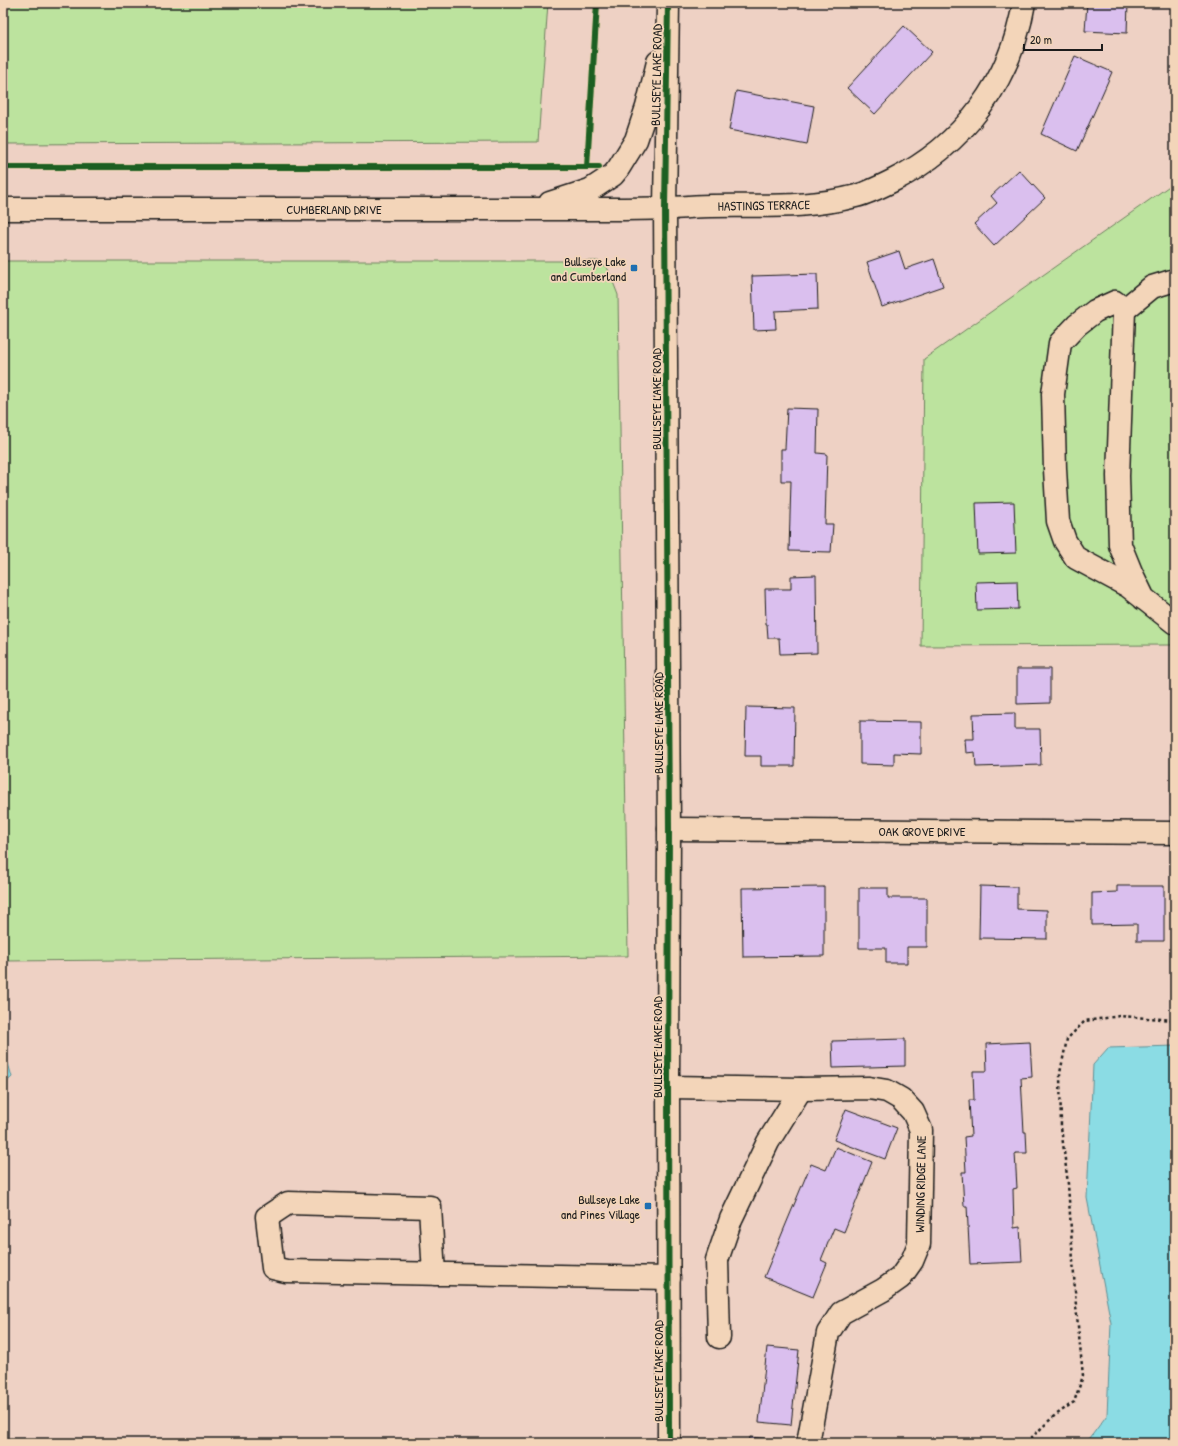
<svg xmlns="http://www.w3.org/2000/svg" width="1178" height="1446" viewBox="0 0 1178 1446" font-family="'Patrick Hand',sans-serif">
	<style>
		.green { fill: #bce39e; stroke: #6c805d }
		.water { fill: #8bdce4; stroke: #5f8f94 }
		.building { fill: #dabfee; stroke: #1c1c1c }
		.lines { fill: none; stroke-linecap: round; stroke-linejoin: round }
		.minor-casing { stroke: #1c1c1c; stroke-width: 25 }
		.path { stroke: #1c1c1c; stroke-width: 2.5; stroke-dasharray: 3 3; stroke-linecap: butt }
		.minor { stroke: #f3d5b9; stroke-width: 22 }
		.cycleway-casing { stroke: #f3d5b9; stroke-width: 8 }
		.cycleway { stroke: #1b5e20; stroke-width: 6 }
		.poi-dot { fill: #1f6fb2; stroke: #f3d5b9; stroke-width: 1.5 }
		.labels { text-anchor: middle; dominant-baseline: central; stroke-width: 3.5; stroke-linejoin: round; paint-order: stroke }
		.street-label { font-size: 13px; fill: #1c1c1c; stroke: #f3d5b9 }
		.poi-label { font-size: 13px; fill: #1c1c1c; stroke: #f3d5b9; text-anchor: end }
	</style>
	<rect width="100%" height="100%" fill="#eed1c4"/>
	<filter id="ink" filterUnits="userSpaceOnUse"><feTurbulence type="fractalNoise" baseFrequency=".025" numOctaves="2"/><feDisplacementMap in="SourceGraphic" scale="8" xChannelSelector="R" yChannelSelector="G"/><feConvolveMatrix kernelMatrix="1 2 1 2 8 2 1 2 1" color-interpolation-filters="sRGB"/></filter>
	<g filter="url(#ink)">
		<!-- green -->
		<g class="green">
			<path d="M3,3h545l-10,139 -535,2z"/>
			<path d="M1175,182v624h-4l1,-161 -251,1 3,-287z"/>
			<path d="M3,261h595l10,8 10,26 10,661 -625,5z"/>
		</g>
		<!-- water -->
		<g class="water">
			<path d="M1175,1046v397h-92l7,-5 17,-23 4,-92 -24,-125 6,-133 15,-17z"/>
			<path d="M3,1060l5,3 4,14 -9,8z"/>
		</g>
		<!-- building -->
		<g class="building">
			<path d="M1087,3h41l-1,30 -42,-2z"/>
			<path d="M904,26l28,26 -57,62 -28,-26z"/>
			<path d="M1075,56l37,16 -35,79 -36,-17z"/>
			<path d="M736,91l78,15 -7,39 -78,-15z"/>
			<path d="M1019,170l26,28 -51,48 -20,-22 23,-21 -6,-7z"/>
			<path d="M899,251l6,18 29,-10 9,27 -61,21 -15,-45z"/>
			<path d="M817,274l1,35 -43,2 1,18 -22,1 -2,-54z"/>
			<path d="M787,408l31,1 -1,44 10,1 -2,70h8l-2,28 -42,-1 2,-70h-10v-32h4z"/>
			<path d="M1014,502l2,51 -38,1 -2,-51z"/>
			<path d="M816,575l1,78 -37,1 -1,-16h-11l-1,-14h-1l-1,-35h26v-13z"/>
			<path d="M1017,581l1,28 -41,1 -1,-28z"/>
			<path d="M1017,669h33v34l-33,1z"/>
			<path d="M746,707l49,1 -1,58h-33v-10h-16z"/>
			<path d="M1015,713v16h25l1,36 -65,2 -1,-15 -9,1 -1,-14h9l-1,-25z"/>
			<path d="M860,721l61,1v32l-27,-1v12l-34,-1z"/>
			<path d="M980,886l37,1v22l30,1v29l-68,-1z"/>
			<path d="M1117,886h47v55h-27v-17l-45,1v-32l25,-1z"/>
			<path d="M824,887v69l-81,1 -1,-69z"/>
			<path d="M859,888h29v10h39v49h-20v16h-21v-15h-27z"/>
			<path d="M905,1039v27l-72,2 -1,-27z"/>
			<path d="M1030,1042l2,35 -11,1 3,54h2l1,21h-12l2,35 -4,1 1,39 6,-1 2,35 -52,2 -3,-58h-3l-2,-34h4l-2,-35 7,-1 -2,-36h5l-1,-29h14l-1,-27z"/>
			<path d="M846,1109l51,19 -12,31 -51,-19z"/>
			<path d="M836,1147l36,15 -28,70 -10,-4 -13,32 6,3 -14,34 -49,-20 47,-113 15,6z"/>
			<path d="M767,1347l32,3 -8,75 -32,-3z"/>
			<path d="M750,1437l32,3v3h-33z"/>
		</g>
		<g class="lines">
			<defs>
				<g id="minor">
					<path d="M668,3l-3,205 4,621 -1,258 1,356"/>
					<path d="M550,203l40,-13 23,-15 5,-6 18,-29 11,-33 11,-45"/>
					<path d="M3,209h602c20,0 40,0 61,-1 15,0 30,-2 45,-2 49,-1 97,3 145,-10 12,-3 24,-9 36,-15 71,-35 119,-100 132,-178"/>
					<path d="M1124,310l28,-23 23,-7"/>
					<path d="M1144,599l-13,-27 -11,-27 -2,-69 6,-166 -9,-8 -20,9 -18,14 -17,18 -7,51 2,75 3,52 7,20 11,17 52,28 47,37"/>
					<path d="M669,829l506,4"/>
					<path d="M668,1087l133,2 68,-1 18,3 14,8 12,13 8,18 -2,114 -7,17 -12,17 -17,12 -42,23 -13,20 -20,110"/>
					<path d="M434,1274l-4,-67 -142,-4 -21,14 6,51 13,3 383,7"/>
					<path d="M719,1337l-2,-77 14,-41 37,-77 33,-53"/>
				</g>
			</defs>
			<!-- minor casing -->
			<use href="#minor" class="minor-casing"/>
			<!-- path -->
			<path class="path" d="M1027,1443l3,-4 23,-22 21,-15 9,-26 -7,-70 -8,-122 -7,-57 -1,-54 7,-34 18,-18 35,-5 55,4"/>
			<!-- minor -->
			<use href="#minor" class="minor"/>
			<defs>
				<g id="cycleway">
					<path d="M668,3l-3,205 4,621 -1,258 1,356"/>
					<path d="M3,167h596"/>
					<path d="M587,167l10,-164"/>
				</g>
			</defs>
			<!-- cycleway casing -->
			<use href="#cycleway" class="cycleway-casing"/>
			<!-- cycleway -->
			<use href="#cycleway" class="cycleway"/>
		</g>
	</g>
	<!-- markers -->
	<g class="poi-dot">
		<rect x="630" y="264" width="8" height="8" rx="2"/>
		<rect x="644" y="1202" width="8" height="8" rx="2"/>
	</g>
	<g class="labels">
		<!-- street labels -->
		<g class="street-label">
			<text transform="translate(656 75) rotate(-89)">BULLSEYE LAKE ROAD</text>
			<text transform="translate(764 205) rotate(-1)">HASTINGS TERRACE</text>
			<text x="334" y="209">CUMBERLAND DRIVE</text>
			<text transform="translate(656 399) rotate(-90)">BULLSEYE LAKE ROAD</text>
			<text transform="translate(658 723) rotate(-90)">BULLSEYE LAKE ROAD</text>
			<text x="922" y="831">OAK GROVE DRIVE</text>
			<text transform="translate(657 1047) rotate(-90)">BULLSEYE LAKE ROAD</text>
			<text transform="translate(920 1184) rotate(-89)">WINDING RIDGE LANE</text>
			<text transform="translate(658 1371) rotate(-90)">BULLSEYE LAKE ROAD</text>
		</g>
		<!-- poi labels -->
		<g class="poi-label">
			<text x="626" y="261">Bullseye Lake<tspan x="626" dy="15">and Cumberland</tspan></text>
			<text x="640" y="1199">Bullseye Lake<tspan x="640" dy="15">and Pines Village</tspan></text>
		</g>
	</g>
	<!-- margin -->
	<rect width="1178" height="1446" fill="none" stroke="#f3d5b9" stroke-width="16"/>
	<rect x="8" y="8" width="1162" height="1430" fill="none" stroke="#1c1c1c" stroke-width="1.5" filter="url(#ink)"/>
	<!-- scale -->
	<path d="M1024 44v6h78v-6" fill="none" stroke="#1c1c1c" stroke-width="2"/>
	<text x="1030" y="44" font-size="12" fill="#1c1c1c" stroke="#f3d5b9" stroke-width="3" paint-order="stroke">20 m</text>
</svg>
